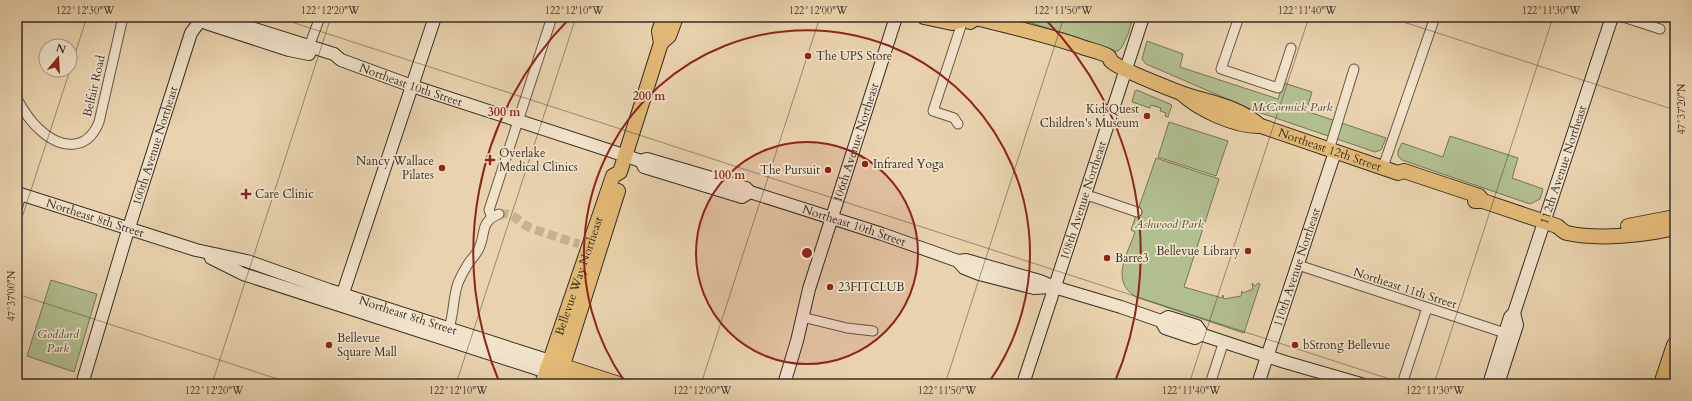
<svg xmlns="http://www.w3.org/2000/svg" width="1692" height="401" viewBox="0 0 1692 401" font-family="Cardo,serif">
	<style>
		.green { fill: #b1be8f; stroke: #74765a }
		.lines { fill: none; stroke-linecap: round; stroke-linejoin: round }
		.street-tunnel { stroke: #c5b293; stroke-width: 9; stroke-dasharray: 9 4.5; stroke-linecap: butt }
		.street-casing { stroke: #645747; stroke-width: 11 }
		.secondary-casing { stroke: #372e25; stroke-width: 14 }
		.primary-casing { stroke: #372e25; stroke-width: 16 }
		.highway-casing { stroke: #372e25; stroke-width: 18 }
		.street { stroke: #f1e2ca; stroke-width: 9 }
		.secondary { stroke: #f1e2ca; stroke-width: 12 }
		.primary { stroke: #e4ba77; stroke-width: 14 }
		.highway { stroke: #e4ba77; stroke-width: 16 }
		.ticks { fill: none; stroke: #372e25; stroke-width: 1; stroke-opacity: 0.45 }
		.ring { fill: none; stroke: #8f2418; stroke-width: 2 }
		.poi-dot { fill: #8f2418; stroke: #f1e2ca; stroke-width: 1.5 }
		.labels { text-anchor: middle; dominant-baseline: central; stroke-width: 3.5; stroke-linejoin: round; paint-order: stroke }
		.poi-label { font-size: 12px; fill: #372e25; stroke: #f1e2ca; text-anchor: start }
		.street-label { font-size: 12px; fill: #372e25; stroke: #f1e2ca }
		.park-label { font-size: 12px; font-style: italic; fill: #4f4b3a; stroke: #f1e2ca }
		.centre { fill: #8f2418; stroke: #f1e2ca; stroke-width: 2 }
		.ring-label { font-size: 12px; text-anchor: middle; font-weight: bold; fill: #8f2418; stroke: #f1e2ca; stroke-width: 3.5; stroke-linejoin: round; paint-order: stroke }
		.neatline { fill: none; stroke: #372e25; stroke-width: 1.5 }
		.ticks-label { font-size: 10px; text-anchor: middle; fill: #372e25 }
	</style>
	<rect width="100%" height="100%" fill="#e9d3ae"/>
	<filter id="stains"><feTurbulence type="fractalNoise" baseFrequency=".005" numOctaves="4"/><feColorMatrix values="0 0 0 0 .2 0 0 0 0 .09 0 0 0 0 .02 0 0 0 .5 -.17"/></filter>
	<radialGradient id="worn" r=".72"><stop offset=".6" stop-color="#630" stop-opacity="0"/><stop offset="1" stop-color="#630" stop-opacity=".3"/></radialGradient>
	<!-- green -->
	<g class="green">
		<path d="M1012,17h118l3,1 -5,16 -6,13 -4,4h-4l-41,-15z"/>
		<path d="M1147,41l36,13 -3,13 98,32 6,-16 28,9 -6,19 80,27 -5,12 -6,2 -120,-41 -109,-47 -4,-5z"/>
		<path d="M1137,90l35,15 -4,12 -3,-1 1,-3 -6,-2 1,-3 -10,-3 -1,3 -18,-6 3,-11z"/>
		<path d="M1169,122l59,19 -12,35 -58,-19z"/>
		<path d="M1450,136l68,22 -6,20 31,11 -3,10 -10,5 -128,-44 -4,-4v-5l4,-8 41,14z"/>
		<path d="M1156,158l63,21 -35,108 38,11 1,-3 1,4 17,-3 1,-5 1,2 10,-4 -1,-6 3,3 3,-3 2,1 -16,49 -108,-36c-27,-17 -8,-43 -1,-65l-4,-2z"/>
		<path d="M51,280l46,14 -23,78 -47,-16z"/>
	</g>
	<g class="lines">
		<!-- street-tunnel -->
		<path class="street-tunnel" d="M499,214c17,-2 20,10 34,15 15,5 30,10 46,15"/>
		<defs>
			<g id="street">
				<path d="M1239,17l-18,52 57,19 13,-40"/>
				<path d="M1623,17l37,12"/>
				<path d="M307,52l13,-35"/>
				<path d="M17,99c6,11 13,22 22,30 21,20 48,23 60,-7l24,-105"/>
				<path d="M958,124l-4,-6 -21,-7 30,-91"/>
				<path d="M1329,150l25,-81"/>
				<path d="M1383,167l52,-150"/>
				<path d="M1085,196l8,1 44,15"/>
				<path d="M17,209l4,-14"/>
				<path d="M492,217l-3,-7 63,-193"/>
				<path d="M1298,265l207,68"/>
				<path d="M802,317l45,11 26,3"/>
				<path d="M449,328c5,-15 4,-31 9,-45 3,-7 6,-13 10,-19 4,-6 10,-11 12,-18 6,-15 0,-24 19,-32"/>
				<path d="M1210,384l14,-43"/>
				<path d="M1402,384l25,-76"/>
			</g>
			<g id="secondary">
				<path id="s1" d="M214,17l6,3 28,7 86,27 7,6 71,26 199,65 30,10 6,-2 99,29 4,4 132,42 76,27 8,-1 74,21 14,6 67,20 40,14 4,7 30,10 7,-4"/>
				<path d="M206,23l83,27 20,4"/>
				<path d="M641,161l3,6 98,30 8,-5"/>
				<path id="s2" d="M17,193l179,57 51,11 82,29 221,71"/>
				<path d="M211,258l32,16 304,98"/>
				<path d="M958,261l6,7 15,6 55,14 17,-1"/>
				<path d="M340,302l95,-285"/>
				<path d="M1161,321l7,-4 29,9 6,9 82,27 76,22"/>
				<path id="s3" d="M82,384l43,-144 66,-207 6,-8"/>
				<path id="s4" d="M784,384l13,-43 12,-52 87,-272"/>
				<path id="s5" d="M1023,384l120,-367"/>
				<path id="s6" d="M1258,384l77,-232"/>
				<path id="s7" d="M1489,384l21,-67 4,-4 98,-296"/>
				<path d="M1498,384l19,-59 -3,-12"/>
			</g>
			<g id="primary">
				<path d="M924,17l28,6 11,-3"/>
				<path d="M970,22l6,-4c35,9 71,17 106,29 8,3 19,5 26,9 3,2 1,3 3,5 8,8 57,27 70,32 26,9 57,13 78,32"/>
				<path d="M661,43l8,-7 7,-19"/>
				<path id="s8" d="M1181,93c18,17 55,34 80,33l137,47 6,-2 75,25 4,5"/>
				<path d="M1475,201h8l74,25c3,2 6,6 10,7 31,7 78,2 108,-5"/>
				<path d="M1628,226l47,-9"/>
				<path d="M554,363l65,21"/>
				<path d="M552,374l25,10"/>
				<path id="s9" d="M542,384l71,-208 7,-4 41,-129 -2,-12 5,-14"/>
				<path d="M557,384l61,-193"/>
			</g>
			<path id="highway" d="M1662,384l13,-39"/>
		</defs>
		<!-- street casing -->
		<use href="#street" class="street-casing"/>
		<!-- secondary casing -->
		<use href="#secondary" class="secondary-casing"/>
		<!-- primary casing -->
		<use href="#primary" class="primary-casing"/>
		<!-- highway casing -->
		<use href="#highway" class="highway-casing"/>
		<!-- street -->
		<use href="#street" class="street"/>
		<!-- secondary -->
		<use href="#secondary" class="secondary"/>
		<!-- primary -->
		<use href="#primary" class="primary"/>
		<!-- highway -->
		<use href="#highway" class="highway"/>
	</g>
	<!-- ticks -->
	<path class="ticks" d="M276,17l1129,367M1388,17l287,93M70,69l17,-52M17,233l53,-163M17,294l276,90M212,384l119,-367M456,384l120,-367M701,384l119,-367M945,384l119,-367M1189,384l120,-367M1434,384l119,-367"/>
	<!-- distance rings -->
	<circle cx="807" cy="253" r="111" fill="#8f2418" fill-opacity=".12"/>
	<g class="ring">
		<circle cx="807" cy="253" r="111"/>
		<path d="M625 382A223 223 0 1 1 989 382"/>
		<path d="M500 384A334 334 0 0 1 569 19M1045 19A334 334 0 0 1 1114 384"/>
	</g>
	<!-- markers -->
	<g class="poi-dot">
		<circle cx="808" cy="56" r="4"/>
		<circle cx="1147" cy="116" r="4"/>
		<path d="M488 154h4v4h4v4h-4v4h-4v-4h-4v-4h4z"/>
		<circle cx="865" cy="164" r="4"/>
		<circle cx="442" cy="168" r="4"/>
		<circle cx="828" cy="170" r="4"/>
		<path d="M244 188h4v4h4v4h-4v4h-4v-4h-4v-4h4z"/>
		<circle cx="1248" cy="251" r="4"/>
		<circle cx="1107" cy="258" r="4"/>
		<circle cx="830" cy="287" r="4"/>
		<circle cx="329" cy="345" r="4"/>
		<circle cx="1295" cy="345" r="4"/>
	</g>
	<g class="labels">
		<!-- poi labels -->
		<g class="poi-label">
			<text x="816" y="56">The UPS Store</text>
			<text x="1139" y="109" text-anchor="end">KidsQuest<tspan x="1139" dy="14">Children's Museum</tspan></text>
			<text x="499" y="153">Overlake<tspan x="499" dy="14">Medical Clinics</tspan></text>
			<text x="434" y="161" text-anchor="end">Nancy Wallace<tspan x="434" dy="14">Pilates</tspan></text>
			<text x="873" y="164">Infrared Yoga</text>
			<text x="820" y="170" text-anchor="end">The Pursuit</text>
			<text x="255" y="194">Care Clinic</text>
			<text x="1240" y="251" text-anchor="end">Bellevue Library</text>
			<text x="1115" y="258">Barre3</text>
			<text x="838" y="287">23FITCLUB</text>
			<text x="337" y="338">Bellevue<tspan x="337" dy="14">Square Mall</tspan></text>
			<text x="1303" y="345">bStrong Bellevue</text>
		</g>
		<!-- street labels -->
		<g class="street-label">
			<text stroke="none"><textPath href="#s1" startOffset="209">Northeast 10th Street</textPath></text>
			<text transform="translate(94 86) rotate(-77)">Belfair Road</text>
			<text stroke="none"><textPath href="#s4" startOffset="252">106th Avenue Northeast</textPath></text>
			<text stroke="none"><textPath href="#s3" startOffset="249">100th Avenue Northeast</textPath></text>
			<text stroke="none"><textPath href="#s8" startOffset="161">Northeast 12th Street</textPath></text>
			<text stroke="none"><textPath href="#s7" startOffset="232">112th Avenue Northeast</textPath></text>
			<text stroke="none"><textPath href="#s5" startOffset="193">108th Avenue Northeast</textPath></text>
			<text stroke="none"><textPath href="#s2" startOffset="82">Northeast 8th Street</textPath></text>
			<text stroke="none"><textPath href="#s1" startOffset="676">Northeast 10th Street</textPath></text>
			<text stroke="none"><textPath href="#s6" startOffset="123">110th Avenue Northeast</textPath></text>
			<text stroke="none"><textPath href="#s9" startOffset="114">Bellevue Way Northeast</textPath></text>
			<text transform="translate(1405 288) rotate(18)">Northeast 11th Street</text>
			<text stroke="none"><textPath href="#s2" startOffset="410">Northeast 8th Street</textPath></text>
		</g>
		<!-- park labels -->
		<g class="park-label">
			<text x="1292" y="107">McCormick Park</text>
			<text x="1169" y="224">Ashwood Park</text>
			<text x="58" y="334">Goddard<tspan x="58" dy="14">Park</tspan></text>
		</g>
	</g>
	<circle cx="807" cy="253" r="6" class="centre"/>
	<g class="ring-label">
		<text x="649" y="100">200 m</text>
		<text x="504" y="116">300 m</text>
		<text x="729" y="179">100 m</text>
	</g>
	<!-- margin -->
	<rect width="1692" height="401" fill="none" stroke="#e9d3ae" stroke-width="44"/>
	<!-- north arrow -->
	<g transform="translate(58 58) rotate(18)"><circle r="19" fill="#f1e2ca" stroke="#a79a88"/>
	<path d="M0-3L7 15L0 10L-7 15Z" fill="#8f2418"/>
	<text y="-6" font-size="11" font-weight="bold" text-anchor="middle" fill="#372e25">N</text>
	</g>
	<rect x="22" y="22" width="1648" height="357" class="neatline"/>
	<g class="ticks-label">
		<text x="85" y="14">122°12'30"W</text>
		<text x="330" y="14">122°12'20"W</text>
		<text x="574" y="14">122°12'10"W</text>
		<text x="818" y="14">122°12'00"W</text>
		<text x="1063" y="14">122°11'50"W</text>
		<text x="1307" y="14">122°11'40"W</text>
		<text x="1551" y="14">122°11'30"W</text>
		<text transform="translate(1681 109) rotate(-90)" y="4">47°37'20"N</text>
		<text transform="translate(11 296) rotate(-90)" y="4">47°37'00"N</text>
		<text x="214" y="394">122°12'20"W</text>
		<text x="458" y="394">122°12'10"W</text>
		<text x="702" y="394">122°12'00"W</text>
		<text x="947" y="394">122°11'50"W</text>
		<text x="1191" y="394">122°11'40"W</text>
		<text x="1435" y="394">122°11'30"W</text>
	</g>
	<rect width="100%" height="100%" filter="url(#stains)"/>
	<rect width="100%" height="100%" fill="url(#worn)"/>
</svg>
